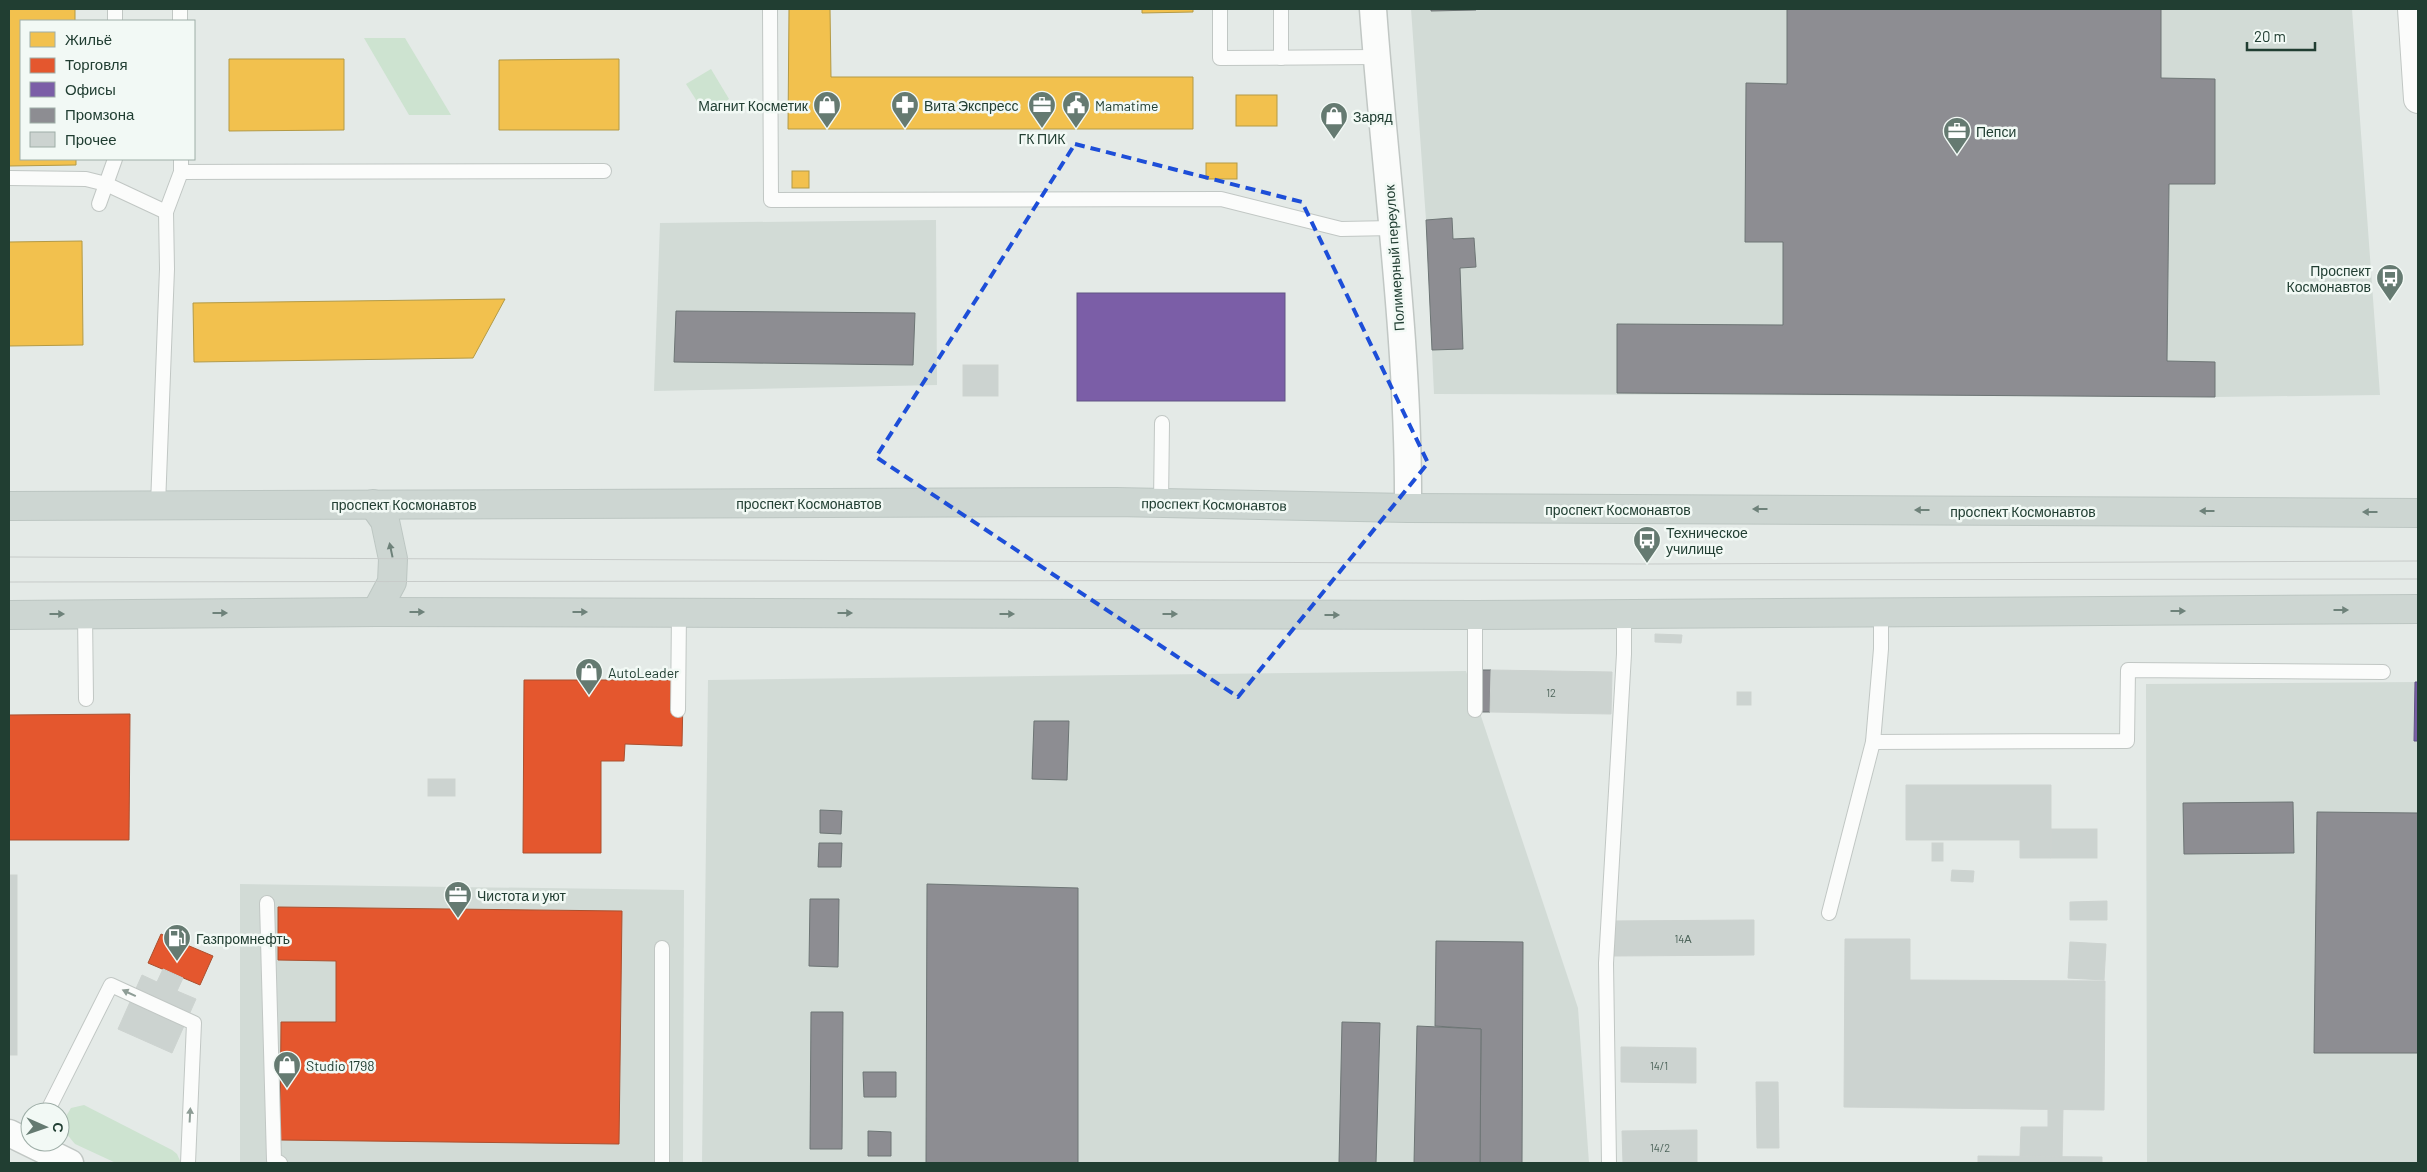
<svg xmlns="http://www.w3.org/2000/svg" width="2427" height="1172" viewBox="0 0 2427 1172" font-family="Barlow,sans-serif">
	<style>
		.built { fill: #d2dbd6 }
		.green { fill: #cde3d0 }
		.homes { fill: #f2c14e; stroke: #b39a46 }
		.shops { fill: #e4572e; stroke: #aa502f }
		.offices { fill: #7b5ea7; stroke: #605484 }
		.industry { fill: #8d8d92; stroke: #6d7575 }
		.building { fill: #ccd3d0; stroke: #cdd3d0 }
		.lines { fill: none; stroke-linecap: round; stroke-linejoin: round }
		.service-casing { stroke: #c1c7c4; stroke-width: 16 }
		.minor-casing { stroke: #c1c7c4; stroke-width: 29 }
		.tertiary-casing { stroke: #c1c7c4; stroke-width: 30 }
		.primary-casing { stroke: #bcc6c2; stroke-width: 30 }
		.service { stroke: #fbfcfb; stroke-width: 14 }
		.minor { stroke: #fbfcfb; stroke-width: 26 }
		.tertiary { stroke: #fbfcfb; stroke-width: 28 }
		.primary { stroke: #cdd6d2; stroke-width: 28 }
		.tram { stroke: #c7cbc9; stroke-width: 1 }
		.oneway { fill: #6e827a }
		.oneway2 { fill: #8e9d96 }
		.marked { fill: none; stroke: #1d4ed8; stroke-width: 4; stroke-dasharray: 10 6; stroke-linejoin: round }
		.labels { text-anchor: middle; dominant-baseline: central; stroke-width: 5; stroke-linejoin: round; paint-order: stroke }
		.number-label { font-size: 11px; fill: #4d645a }
		.poi-label { font-size: 14px; fill: #213e32; stroke: #f2f9f5; text-anchor: start }
		.street-label { font-size: 14px; fill: #213e32; stroke: #f2f9f5 }
	</style>
	<rect width="100%" height="100%" fill="#e4eae7"/>
	<!-- built -->
	<g class="built">
		<path d="M1411,9h941l28,386 -165,2 -781,-3 -8,-174z"/>
		<path d="M936,220l1,165 -283,6 6,-168z"/>
		<path d="M1466,671l112,337 11,155h-887l6,-483z"/>
		<path d="M2418,682v481h-271l-1,-479z"/>
		<path d="M240,884l444,6 -1,273h-443z"/>
	</g>
	<!-- green -->
	<g class="green">
		<path d="M364,38h41l46,77h-42z"/>
		<path d="M711,69l18,30 -24,15 -19,-30z"/>
		<path d="M84,1105l88,45 5,4 4,9h-65l-41,-19 -10,-12v-14l6,-10z"/>
	</g>
	<!-- homes -->
	<g class="homes">
		<path d="M9,9h66v12h-54v138h55v6l-67,1z"/>
		<path d="M789,9h41l1,68h362v52h-405z"/>
		<path d="M1142,9h51v3l-51,1z"/>
		<path d="M229,59h115v71l-115,1z"/>
		<path d="M619,59v71h-120v-70z"/>
		<rect x="1236" y="95" width="41" height="31"/>
		<rect x="1206" y="163" width="31" height="16"/>
		<rect x="792" y="171" width="17" height="17"/>
		<path d="M82,241l1,104 -74,1v-104z"/>
		<path d="M505,299l-32,59 -279,4 -1,-59z"/>
	</g>
	<!-- shops -->
	<g class="shops">
		<path d="M524,680h150l9,17 -1,49 -57,-2 -1,17h-23v92h-78z"/>
		<path d="M130,714l-1,126h-120v-125z"/>
		<path d="M278,907l344,4 -3,233 -339,-4 1,-118h55v-61l-58,-1z"/>
		<path d="M161,934l52,22 -13,29 -52,-22z"/>
	</g>
	<!-- offices -->
	<g class="offices">
		<rect x="1077" y="293" width="208" height="108"/>
		<path d="M2415,682h3v59h-4z"/>
	</g>
	<!-- industry -->
	<g class="industry">
		<path d="M1431,9h45v1l-45,1z"/>
		<path d="M1787,9h374v69l54,1v105h-46l-2,177 48,1v35l-598,-4v-69l166,1v-83h-38l1,-159 41,1z"/>
		<path d="M1452,218l1,21 21,-1 2,29 -16,1 3,81 -31,1 -6,-130z"/>
		<path d="M676,311l239,2 -2,52 -239,-3z"/>
		<path d="M1481,670h10l-1,42h-10z"/>
		<path d="M1034,721h35l-2,59 -35,-1z"/>
		<path d="M2293,802l1,51 -110,1 -1,-51z"/>
		<path d="M820,810l22,1 -1,23 -21,-1z"/>
		<path d="M2317,812l101,1v240h-104z"/>
		<path d="M819,843h23l-1,24h-23z"/>
		<path d="M927,884l151,4v275h-152z"/>
		<path d="M810,899h29l-1,68 -29,-1z"/>
		<path d="M1436,941l87,1 -1,221h-42l1,-134 -46,-3z"/>
		<path d="M811,1012h32l-1,137h-32z"/>
		<path d="M1342,1022l38,1 -4,140h-37z"/>
		<path d="M1417,1026l64,3 -1,134h-66z"/>
		<path d="M863,1072h33v25h-32z"/>
		<path d="M868,1131l23,1v24h-23z"/>
	</g>
	<!-- building -->
	<g class="building">
		<rect x="963" y="365" width="35" height="31"/>
		<path d="M1655,634l27,1 -1,8 -26,-1z"/>
		<path d="M1491,670l121,2 -1,42 -121,-2z"/>
		<rect x="1737" y="692" width="14" height="13"/>
		<rect x="428" y="779" width="27" height="17"/>
		<path d="M1906,785h145v73h-31v-18h-114z"/>
		<rect x="2051" y="829" width="46" height="29"/>
		<rect x="1932" y="843" width="11" height="18"/>
		<path d="M1952,870l22,1 -1,11 -22,-1z"/>
		<rect x="9" y="875" width="8" height="180"/>
		<path d="M2107,901v19h-37v-18z"/>
		<path d="M1754,920v35l-142,1v-35z"/>
		<path d="M1845,939h65v41l195,1 -1,129 -260,-3z"/>
		<path d="M2070,942l36,2 -2,36 -36,-2z"/>
		<path d="M163,969l20,9 -6,13 19,8 -24,54 -54,-24 24,-54 15,7z"/>
		<path d="M1621,1047l75,1v35l-75,-1z"/>
		<path d="M1756,1082h22l1,66h-22z"/>
		<path d="M2048,1109h15l-1,48 -42,-1 1,-29h27z"/>
		<path d="M1697,1130v33h-74l-1,-32z"/>
		<path d="M1978,1156l124,1v6h-124z"/>
	</g>
	<g class="lines">
		<defs>
			<g id="service">
				<path d="M115,9v12"/>
				<path d="M180,9v12"/>
				<path d="M770,9l1,191 450,-1 120,30 52,-1"/>
				<path d="M1220,9v49l157,-1"/>
				<path d="M1281,9v49"/>
				<path d="M181,172l423,-1"/>
				<path d="M9,178l77,1 20,5 60,28"/>
				<path d="M99,204l16,-45"/>
				<path d="M1161,503l1,-80"/>
				<path d="M158,505l9,-236 -1,-57 15,-40v-13"/>
				<path d="M85,614l1,85"/>
				<path d="M1475,615v95"/>
				<path d="M678,710l1,-97"/>
				<path d="M1873,742l254,-1 1,-71 255,2"/>
				<path d="M267,903l7,257 6,3"/>
				<path d="M1829,913l44,-171 8,-93v-36"/>
				<path d="M47,1112l64,-127 83,38 -6,140"/>
				<path d="M662,1163v-215"/>
				<path d="M1609,1163l-3,-200 18,-309v-40"/>
			</g>
			<g id="minor">
				<path d="M1373,9c12,166 36,333 35,499"/>
				<path d="M9,1133l61,30"/>
			</g>
			<path id="tertiary" d="M2412,9l6,90"/>
			<g id="primary">
				<path d="M373,504l12,17 8,38 -1,23 -16,30"/>
				<path d="M9,506l1107,-4 292,6 1010,5"/>
				<path d="M9,615l367,-3 1099,3 943,-6"/>
			</g>
		</defs>
		<!-- service casing -->
		<use href="#service" class="service-casing"/>
		<!-- minor casing -->
		<use href="#minor" class="minor-casing"/>
		<!-- tertiary casing -->
		<use href="#tertiary" class="tertiary-casing"/>
		<!-- primary casing -->
		<use href="#primary" class="primary-casing"/>
		<!-- service -->
		<use href="#service" class="service"/>
		<!-- minor -->
		<use href="#minor" class="minor"/>
		<!-- tertiary -->
		<use href="#tertiary" class="tertiary"/>
		<!-- primary -->
		<use href="#primary" class="primary"/>
		<!-- tram -->
		<g class="tram">
			<path d="M9,557l1638,7 771,-3"/>
			<path d="M9,582l2409,-3"/>
		</g>
	</g>
	<!-- one-way arrows -->
	<defs><path id="oneway-solid" d="M-6-.8H1V-3.2L6.5 0L1 3.2V.8H-6Z" transform="scale(1.25)"/></defs>
	<g class="oneway">
		<use href="#oneway-solid" transform="translate(1760 509) rotate(-180)"/>
		<use href="#oneway-solid" transform="translate(1922 510) rotate(-180)"/>
		<use href="#oneway-solid" transform="translate(2207 511) rotate(-180)"/>
		<use href="#oneway-solid" transform="translate(2370 512) rotate(-180)"/>
		<use href="#oneway-solid" transform="translate(391 550) rotate(-102)"/>
		<use href="#oneway-solid" transform="translate(2341 610)"/>
		<use href="#oneway-solid" transform="translate(2178 611)"/>
		<use href="#oneway-solid" transform="translate(417 612)"/>
		<use href="#oneway-solid" transform="translate(580 612)"/>
		<use href="#oneway-solid" transform="translate(220 613)"/>
		<use href="#oneway-solid" transform="translate(845 613)"/>
		<use href="#oneway-solid" transform="translate(57 614)"/>
		<use href="#oneway-solid" transform="translate(1007 614)"/>
		<use href="#oneway-solid" transform="translate(1170 614)"/>
		<use href="#oneway-solid" transform="translate(1332 615)"/>
	</g>
	<g class="oneway2">
		<use href="#oneway-solid" transform="translate(129 993) rotate(-155)"/>
		<use href="#oneway-solid" transform="translate(190 1115) rotate(-87)"/>
	</g>
	<!-- marked area -->
	<path class="marked" d="M1075,144l227,58 126,261 -190,234 -362,-240z"/>
	<!-- icons -->
	<defs>
		<symbol id="shop-pin" viewBox="-11 -11 22 30"><path d="M0 17L-7.5 6A9.5 9.5 0 1 1 7.5 6Z" fill="#657a71" stroke="#f2f9f5"/><path d="M-5-2.5h2.3a2.7 3.5 0 0 1 5.4 0H5L5.5 6h-11ZM-1.5-2.5h3a1.5 2.3 0 0 0-3 0Z" fill="#fff"/></symbol>
		<symbol id="pharmacy-pin" viewBox="-11 -11 22 30"><path d="M0 17L-7.5 6A9.5 9.5 0 1 1 7.5 6Z" fill="#657a71" stroke="#f2f9f5"/><path d="M-2-6h4v4h4v4h-4v4h-4v-4h-4v-4h4Z" fill="#fff"/></symbol>
		<symbol id="office-pin" viewBox="-11 -11 22 30"><path d="M0 17L-7.5 6A9.5 9.5 0 1 1 7.5 6Z" fill="#657a71" stroke="#f2f9f5"/><path d="M-6-3h4V-5.5h4V-3h4V5H-6ZM-1-4.5V-3h2v-1.5ZM-6 0V1H6V0Z" fill="#fff"/></symbol>
		<symbol id="civic-pin" viewBox="-11 -11 22 30"><path d="M0 17L-7.5 6A9.5 9.5 0 1 1 7.5 6Z" fill="#657a71" stroke="#f2f9f5"/><path d="M-.6-6.5H3V-4.5H.6V-3L4-1V1h2V6H-6V1h2V-1L-.6-3ZM-1.2 2.5V6h2.4V2.5Z" fill="#fff"/></symbol>
		<symbol id="bus-pin" viewBox="-11 -11 22 30"><path d="M0 17L-7.5 6A9.5 9.5 0 1 1 7.5 6Z" fill="#657a71" stroke="#f2f9f5"/><path d="M-5-6H5V4H4V6H2V4H-2V6H-4V4H-5ZM-3.5-4V0h7V-4ZM-3.5 1.2v1.5H-2V1.2ZM2 1.2v1.5H3.5V1.2Z" fill="#fff"/></symbol>
		<symbol id="fuel-pin" viewBox="-11 -11 22 30"><path d="M0 17L-7.5 6A9.5 9.5 0 1 1 7.5 6Z" fill="#657a71" stroke="#f2f9f5"/><path d="M-5.5-6h7V0h2V4h1.3V-2.5L3-4.5l.8-.8L6-3V5H2.5V1h-1V6h-7ZM-4.2-4.7v3.2H.2V-4.7Z" fill="#fff"/></symbol>
	</defs>
	<g fill-rule="evenodd">
		<use href="#shop-pin" x="811" y="89" width="32" height="43"/>
		<use href="#pharmacy-pin" x="889" y="89" width="32" height="43"/>
		<use href="#office-pin" x="1026" y="89" width="32" height="43"/>
		<use href="#civic-pin" x="1060" y="89" width="32" height="43"/>
		<use href="#shop-pin" x="1318" y="100" width="32" height="43"/>
		<use href="#office-pin" x="1941" y="115" width="32" height="43"/>
		<use href="#bus-pin" x="2374" y="262" width="32" height="43"/>
		<use href="#bus-pin" x="1631" y="524" width="32" height="43"/>
		<use href="#shop-pin" x="573" y="656" width="32" height="43"/>
		<use href="#office-pin" x="442" y="879" width="32" height="43"/>
		<use href="#fuel-pin" x="161" y="922" width="32" height="43"/>
		<use href="#shop-pin" x="271" y="1049" width="32" height="43"/>
	</g>
	<g class="labels">
		<!-- number labels -->
		<g class="number-label">
			<text x="1551" y="692">12</text>
			<text x="1683" y="938">14А</text>
			<text x="1659" y="1065">14/1</text>
			<text x="1660" y="1147">14/2</text>
		</g>
		<!-- poi labels -->
		<g class="poi-label">
			<text x="808" y="105" text-anchor="end">Магнит Косметик</text>
			<text x="924" y="105">Вита Экспресс</text>
			<text x="1095" y="105">Mamatime</text>
			<text x="1353" y="116">Заряд</text>
			<text x="1976" y="131">Пепси</text>
			<text x="1042" y="138" text-anchor="middle">ГК ПИК</text>
			<text x="2371" y="270" text-anchor="end">Проспект<tspan x="2371" dy="16">Космонавтов</tspan></text>
			<text x="1666" y="532">Техническое<tspan x="1666" dy="16">училище</tspan></text>
			<text x="608" y="672">AutoLeader</text>
			<text x="477" y="895">Чистота и уют</text>
			<text x="196" y="938">Газпромнефть</text>
			<text x="306" y="1065">Studio 1798</text>
		</g>
		<!-- street labels -->
		<g class="street-label">
			<text transform="translate(1394 258) rotate(-94)">Полимерный переулок</text>
			<text x="809" y="503">проспект Космонавтов</text>
			<text x="404" y="504">проспект Космонавтов</text>
			<text transform="translate(1214 504) rotate(1)">проспект Космонавтов</text>
			<text x="1618" y="509">проспект Космонавтов</text>
			<text x="2023" y="511">проспект Космонавтов</text>
		</g>
	</g>
	<!-- border -->
	<rect width="2427" height="1172" fill="none" stroke="#213e32" stroke-width="20"/>
	<!-- legend -->
	<rect x="20" y="20" width="175" height="140" fill="#f2f9f5" stroke="#9eaea7"/>
	<rect x="30" y="32" width="25" height="15" fill="#f2c14e" stroke="#9eaea7"/>
	<text x="65" y="45" font-size="15" fill="#213e32">Жильё</text>
	<rect x="30" y="58" width="25" height="15" fill="#e4572e" stroke="#9eaea7"/>
	<text x="65" y="70" font-size="15" fill="#213e32">Торговля</text>
	<rect x="30" y="82" width="25" height="15" fill="#7b5ea7" stroke="#9eaea7"/>
	<text x="65" y="95" font-size="15" fill="#213e32">Офисы</text>
	<rect x="30" y="108" width="25" height="15" fill="#8d8d92" stroke="#9eaea7"/>
	<text x="65" y="120" font-size="15" fill="#213e32">Промзона</text>
	<rect x="30" y="132" width="25" height="15" fill="#ccd3d0" stroke="#9eaea7"/>
	<text x="65" y="145" font-size="15" fill="#213e32">Прочее</text>
	<!-- north arrow -->
	<g transform="translate(45 1127) rotate(92)"><circle r="24" fill="#f2f9f5" stroke="#9eaea7"/>
	<path d="M0-4L9 19L0 12L-9 19Z" fill="#657a71"/>
	<text y="-8" font-size="14" font-weight="bold" text-anchor="middle" fill="#213e32">С</text>
	</g>
	<!-- scale -->
	<path d="M2247 42v8h68v-8" fill="none" stroke="#213e32" stroke-width="2.5"/>
	<text x="2254" y="42" font-size="15" fill="#213e32" stroke="#f2f9f5" stroke-width="4" paint-order="stroke">20 m</text>
</svg>
